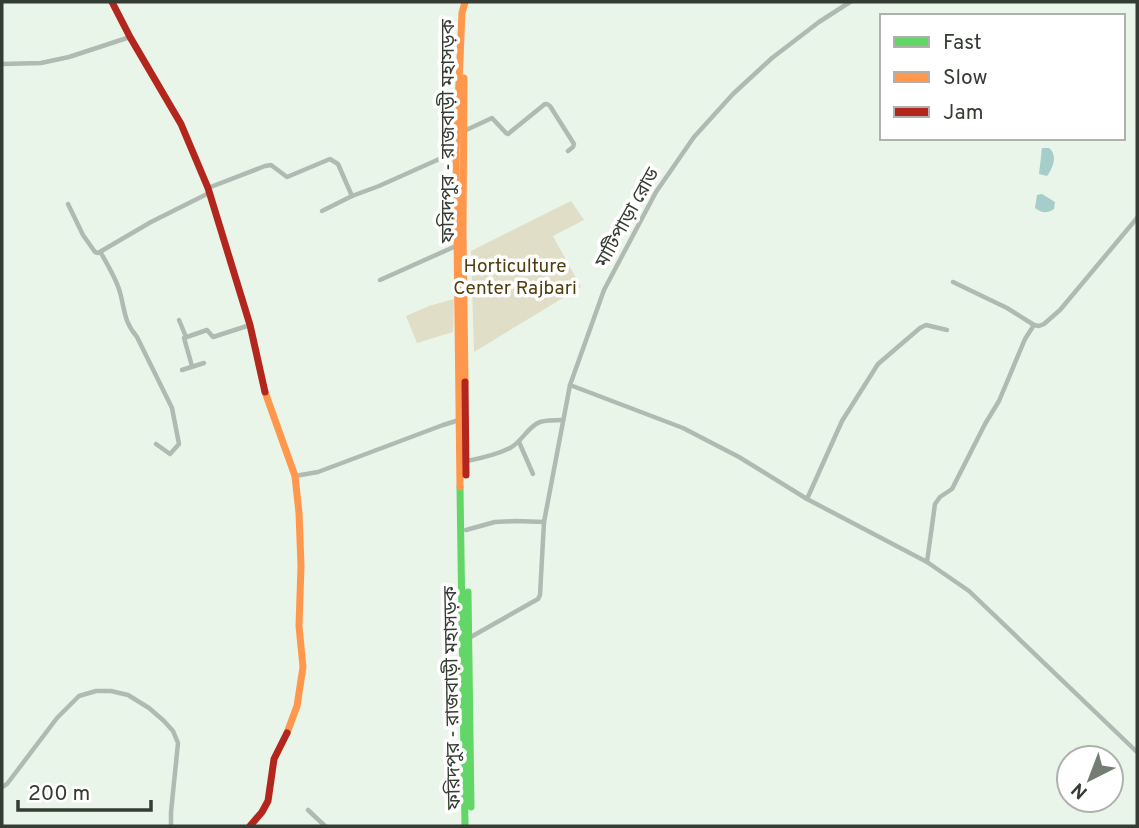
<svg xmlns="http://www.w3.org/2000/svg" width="1139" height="828" viewBox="0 0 1139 828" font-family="Overpass,'Noto Sans Bengali',sans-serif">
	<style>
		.green { fill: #e1dec7 }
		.water { fill: #a5ceca }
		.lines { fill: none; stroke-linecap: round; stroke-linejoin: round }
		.street { stroke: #aebab2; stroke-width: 4.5 }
		.fast { stroke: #63d668; stroke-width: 7 }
		.slow { stroke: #ff974d; stroke-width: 7 }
		.jam { stroke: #b3261e; stroke-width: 7 }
		.labels { text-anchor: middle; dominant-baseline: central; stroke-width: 7; stroke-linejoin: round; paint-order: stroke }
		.street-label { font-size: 19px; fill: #353c33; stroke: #fff }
		.park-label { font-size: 19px; fill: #503d0d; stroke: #fff }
	</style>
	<rect width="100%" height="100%" fill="#eaf5e9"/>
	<!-- green -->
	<g class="green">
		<path d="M571,201l13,19 -31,16 28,51 -107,65 -3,-101z"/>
		<path d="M454,299l-1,33 -36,11 -11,-27 23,-10z"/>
	</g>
	<!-- water -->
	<g class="water">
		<path d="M1042,148h7c9,7 4,20 -2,28l-8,-2z"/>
		<path d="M1042,194l13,8 -1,7c-8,5 -12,4 -19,-1l2,-13z"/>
	</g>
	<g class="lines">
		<!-- street -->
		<g class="street">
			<path d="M2,64l39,-1 28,-6 61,-20"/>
			<path d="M464,131l28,-13 14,15 2,1 37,-30h2l3,2 24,38 -1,3 -5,4"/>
			<path d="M208,188l57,-22 6,-1 16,12 43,-18 8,5 14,32 27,-10 76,-34"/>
			<path d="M68,204l15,31 12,17 3,1 53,-31 58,-29"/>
			<path d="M322,211l30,-15"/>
			<path d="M101,253c6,11 14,24 18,36 6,19 4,32 18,48l35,71 7,36 -9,10 -14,-10"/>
			<path d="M380,280l76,-34"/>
			<path d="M953,282l54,26 27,17 5,1 5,-2 16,-14 77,-92"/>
			<path d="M179,320l7,17"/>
			<path d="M192,366l-8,-28 23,-8 6,7 37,-12"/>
			<path d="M182,370l22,-7"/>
			<path d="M570,385l113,43 56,29 68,42 120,63 42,29 168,161"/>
			<path d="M519,442l14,32"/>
			<path d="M467,461c15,-3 29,-6 43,-13 12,-6 18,-22 30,-26 7,-2 16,-2 23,-2"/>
			<path d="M295,476l23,-4 125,-47 16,-5"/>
			<path d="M807,499l35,-78 36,-57 42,-36 6,-3 21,5"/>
			<path d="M466,530l29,-8 21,-1 28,1 26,-137 34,-95 52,-98 38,-55 39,-43 39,-36 47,-36 31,-20"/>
			<path d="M927,562l8,-58 5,-7 12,-8 33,-65 14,-23 26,-62 9,-14"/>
			<path d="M469,638l69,-39 2,-4 4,-73"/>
			<path d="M2,787l5,-3 50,-66 22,-22 17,-5h15l17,4 21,13 15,13 9,10 5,12 -7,69v14"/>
			<path d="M308,810l17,16"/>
		</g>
		<!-- fast -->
		<g class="fast">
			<path d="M460,487l5,339"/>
			<path d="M468,592l3,215"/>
		</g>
		<!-- slow -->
		<g class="slow">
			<path d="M464,78l-1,154 2,150"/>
			<path d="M265,392l30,84 4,37 2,53 -2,60 4,41 -6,39 -10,27"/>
			<path d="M460,487l-4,-336 6,-138 3,-11"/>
		</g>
		<!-- jam -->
		<g class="jam">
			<path d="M112,2l18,35 51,87 27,64 42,137 15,67"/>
			<path d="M465,382l1,93"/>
			<path d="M250,826l12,-14 6,-11 6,-42 13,-26"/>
		</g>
	</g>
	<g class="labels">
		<!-- street labels -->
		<g class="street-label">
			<text transform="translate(449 131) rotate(-90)">ফরিদপুর - রাজবাড়ী মহাসড়ক</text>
			<text transform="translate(628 218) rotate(-61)">মাটিপাড়া রোড</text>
			<text transform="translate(453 698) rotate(-91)">ফরিদপুর - রাজবাড়ী মহাসড়ক</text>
		</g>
		<!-- park labels -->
		<g class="park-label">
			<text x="515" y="267">Horticulture<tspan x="515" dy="22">Center Rajbari</tspan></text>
		</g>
	</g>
	<!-- border -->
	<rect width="1139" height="828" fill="none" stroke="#353c33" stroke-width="7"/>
	<!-- legend -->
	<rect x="880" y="14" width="245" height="126" fill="#ffffff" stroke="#aeb1ad" stroke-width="2"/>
	<rect x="894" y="37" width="35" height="10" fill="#63d668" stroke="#aeb1ad" stroke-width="2"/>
	<text x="943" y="49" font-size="21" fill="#353c33">Fast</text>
	<rect x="894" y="72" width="35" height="10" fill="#ff974d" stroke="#aeb1ad" stroke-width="2"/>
	<text x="943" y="84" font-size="21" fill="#353c33">Slow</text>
	<rect x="894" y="107" width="35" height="10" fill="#b3261e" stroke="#aeb1ad" stroke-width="2"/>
	<text x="943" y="119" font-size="21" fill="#353c33">Jam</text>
	<!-- north arrow -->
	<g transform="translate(1090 779) rotate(222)"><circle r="33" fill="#ffffff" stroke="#aeb1ad" stroke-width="2"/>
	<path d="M0-5L12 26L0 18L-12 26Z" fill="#747d73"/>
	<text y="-10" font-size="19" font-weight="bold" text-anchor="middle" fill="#353c33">N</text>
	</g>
	<!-- scale -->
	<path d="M18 800v10h133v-10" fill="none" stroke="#353c33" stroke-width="3.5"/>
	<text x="28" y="800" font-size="21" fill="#353c33" stroke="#ffffff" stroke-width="5" paint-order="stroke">200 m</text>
</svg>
